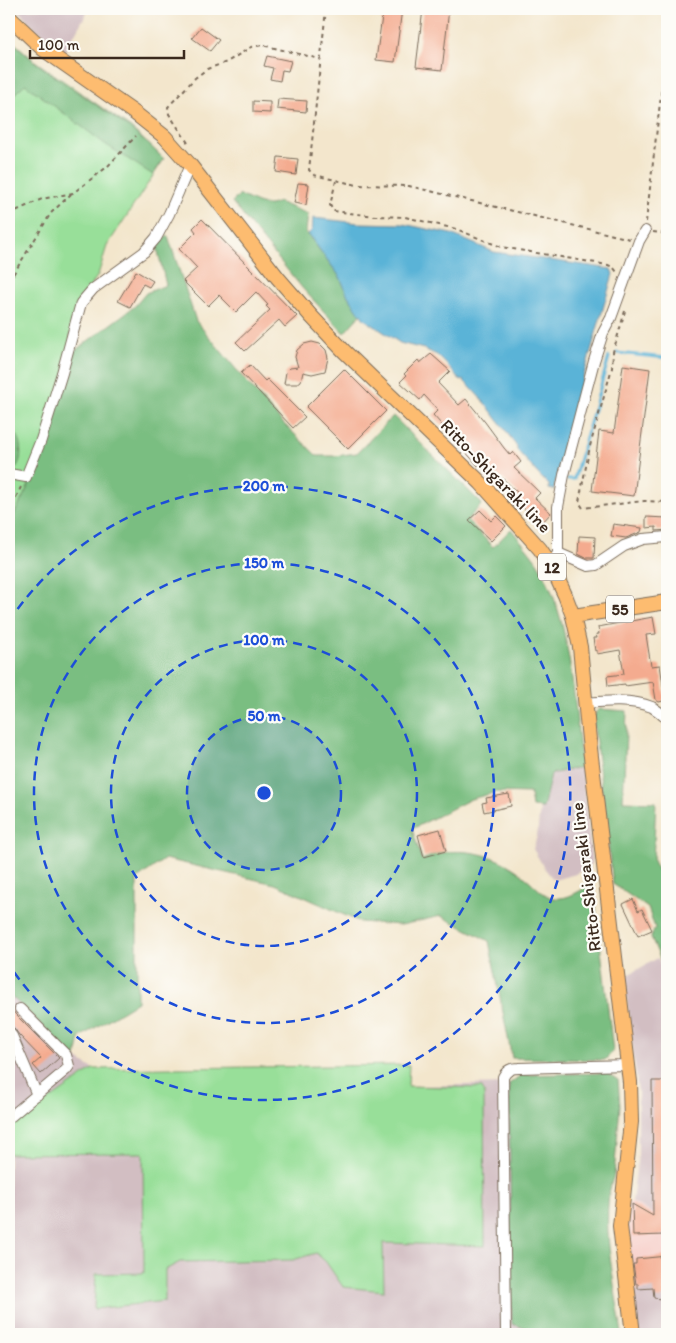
<svg xmlns="http://www.w3.org/2000/svg" width="676" height="1343" viewBox="0 0 676 1343" font-family="Itim,sans-serif">
	<style>
		.built { fill: #f7d0cb }
		.industrial { fill: #d2bec2 }
		.green { fill: #98df99; stroke: #6a845c }
		.forest { fill: #7abe81; stroke: #5a7450 }
		.water { fill: #5ab3d7; stroke: #4a6e7a }
		.lines { fill: none; stroke-linecap: round; stroke-linejoin: round }
		.stream { stroke: #5ab3d7; stroke-width: 3 }
		.building { fill: #f4ab8f }
		.minor-casing { stroke: #7b6c5b; stroke-width: 12 }
		.major-casing { stroke: #7b6c5b; stroke-width: 16 }
		.path { stroke: #7b6c5b; stroke-width: 2; stroke-dasharray: 4 4; stroke-linecap: butt }
		.minor { stroke: #fff; stroke-width: 10 }
		.major { stroke: #fdbc70; stroke-width: 14 }
		.ring { fill: none; stroke: #1d4ed8; stroke-width: 2.5; stroke-dasharray: 9 6 }
		.labels { text-anchor: middle; dominant-baseline: central; stroke-width: 4.5; stroke-linejoin: round; paint-order: stroke }
		.shield { fill: #fdfcf7; stroke: #75695f; stroke-width: 1 }
		.shield-label { font-size: 16px; font-weight: bold; fill: #3b2a1e }
		.street-label { font-size: 18px; fill: #3b2a1e; stroke: #fdfcf7 }
		.centre { fill: #1d4ed8; stroke: #fdfcf7; stroke-width: 2.5 }
		.ring-label { font-size: 15px; text-anchor: middle; font-weight: bold; fill: #1d4ed8; stroke: #fdfcf7; stroke-width: 4.5; stroke-linejoin: round; paint-order: stroke }
	</style>
	<rect width="100%" height="100%" fill="#fdfcf7"/>
	<filter id="ink" filterUnits="userSpaceOnUse"><feTurbulence type="fractalNoise" baseFrequency=".02" numOctaves="2"/><feDisplacementMap in="SourceGraphic" scale="10" xChannelSelector="R" yChannelSelector="G"/><feConvolveMatrix kernelMatrix="1 2 1 2 8 2 1 2 1" color-interpolation-filters="sRGB"/></filter>
	<filter id="wash" filterUnits="userSpaceOnUse"><feTurbulence type="fractalNoise" baseFrequency=".0096" numOctaves="4" result="noise"/><feDisplacementMap in="SourceGraphic" scale="20" xChannelSelector="R" yChannelSelector="G"/><feGaussianBlur stdDeviation="1.12" result="paint"/><feColorMatrix in="noise" values="0 0 0 0 0 0 0 0 0 0 0 0 0 0 0 0 0 1.4 0 .05"/><feComposite in="paint" operator="in"/></filter>
	<g filter="url(#wash)">
		<rect width="100%" height="100%" fill="#f3e6cc"/>
		<!-- built -->
		<path class="built" d="M628,1202h4l35,20v66l-34,3 -6,-54 -1,-17z"/>
		<!-- industrial -->
		<g class="industrial">
			<path d="M17,9h72l-24,42 -26,-19z"/>
			<path d="M582,767l10,97 -16,10 -22,6 -9,-11 -12,-20 4,-13 3,-28h3l8,-34z"/>
			<path d="M658,958l9,22v242l-35,-20 6,-47v-63l-14,-115z"/>
			<path d="M9,994l67,64 17,11 316,-4 -1,21 101,-2 3,240 35,10h-538z"/>
			<path d="M667,1288v46h-24l-4,-3 -6,-40z"/>
		</g>
		<!-- green -->
		<g class="green">
			<path d="M9,38l26,23 96,67 33,31 -57,87 -9,29 -14,21 -14,38 3,18 -15,57 -25,68 -24,48z"/>
			<path d="M409,1065l-1,21 74,2 2,4 1,154 -102,-3 1,48 -41,-4 -17,-25 -10,-9 -23,7 -113,2 -15,8v31l-71,8 2,-35 48,-1 -1,-120 -134,1v-26l84,-59z"/>
		</g>
		<!-- forest -->
		<g class="forest">
			<path d="M9,38c8,7 16,16 25,23 42,34 92,58 130,98l-11,16 -48,-31 -80,-60 -14,14 -2,1z"/>
			<path d="M240,195c12,5 25,15 38,7l30,12 -2,18 34,45 8,19 13,18 -17,19 -41,-44 -71,-87z"/>
			<path d="M168,236l28,85 49,59 37,42 35,34h18l22,-3 36,-37 89,88 -15,16 26,27 18,-18c11,14 24,27 32,43 29,57 31,132 39,195l-31,7 -8,34 -11,-1 -2,-14 -33,-1 -26,7 -59,30 10,31c8,-3 17,-8 26,-8 28,-3 57,7 78,26 8,6 18,19 28,20 14,2 27,-8 39,-15l20,168 -8,9 -93,-2 -23,-117 -48,-25 -40,9 -41,-3 -85,-38 -110,-25 -28,20v123l-57,35 -4,21 -67,-64v-469l24,-48 40,-125 62,-46 11,-13 20,-8 -10,-42z"/>
			<path d="M18,436c3,12 5,22 -2,32l-7,2v-31z"/>
			<path d="M600,709l27,2 -4,90 33,1 -3,59 14,28v86l-16,-38 4,-9 -7,-20 -35,-24 -20,-166 3,-6z"/>
			<path d="M607,1073l11,7 2,26 -6,69c-16,40 2,116 8,159h-75l-35,-10 -3,-240 12,-9z"/>
		</g>
		<!-- water -->
		<path class="water" d="M313,218l46,5 44,1 48,10 43,18 117,17 2,5 -51,177 -5,24 3,1 -1,4h-3l-2,10 -5,-1v-4c-12,-11 -21,-23 -32,-35v-3c-17,-25 -32,-46 -54,-67l-2,1 -14,-16 -10,-10 -13,-6 -24,-6 -36,-24 -16,-23 -8,-19 -32,-43 4,-4z"/>
		<g class="lines">
			<!-- stream -->
			<g class="stream">
				<path d="M617,353l50,5"/>
				<path d="M567,479h7l35,-122"/>
			</g>
		</g>
		<g id="blocks">
			<!-- building -->
			<g class="building">
				<path d="M383,9h19l-7,53 -19,-2z"/>
				<path d="M423,9h26l-7,61 -26,-3z"/>
				<path d="M201,27l18,13 -9,11 -18,-13z"/>
				<path d="M267,56l24,5 -3,10 -6,-1 -2,11 -10,-2 3,-11 -9,-2z"/>
				<path d="M278,99l29,2 -1,11 -29,-3z"/>
				<path d="M253,101l17,1v11l-17,-1z"/>
				<path d="M278,157l20,2 -2,16 -20,-3z"/>
				<path d="M298,183l11,1 -3,21 -12,-2z"/>
				<path d="M202,219l95,97 -12,11 -6,-7 -34,31 -9,-9 34,-32 -4,-4 2,-1 -12,-13 -20,20 -17,-17 -11,11 -25,-25 14,-13 -18,-19 17,-17 -3,-4z"/>
				<path d="M136,271l17,10 -4,6 -6,-3 -13,23 -12,-6z"/>
				<path d="M312,342l8,2 6,6 2,8 -3,13 -13,3 -9,-2 -2,9 -4,3h-13l2,-12 4,-4 8,-1 -3,-10 2,-7 7,-6z"/>
				<path d="M431,354l19,17 -12,12 21,22 7,-6 19,23 19,26 6,7 3,-3 8,10 -7,6 26,25 -5,5 16,15 -11,12 -26,-27 4,-5 -16,-15 -1,2 -21,-16 -2,2 -45,-51 5,-5 -14,-15 -4,5 -20,-18 6,-6 -2,-2 14,-14 2,3z"/>
				<path d="M250,365l15,16 2,-2 38,38 -12,11 -52,-55z"/>
				<path d="M623,365l27,4 -16,127 -42,-5 7,-60 15,2z"/>
				<path d="M344,369l42,42 -38,38 -42,-42z"/>
				<path d="M480,510l11,11 5,-5 10,10 -15,15 -22,-21z"/>
				<path d="M646,517l21,1v12l-11,1v-4l-10,1z"/>
				<path d="M613,524l29,4 -1,4 -15,6 -15,-2z"/>
				<path d="M579,536l16,1 -1,21h-8l-8,-4z"/>
				<path d="M653,617l3,17 -10,1 5,31 9,-1 5,33 -2,3 -4,1 -3,-2 -3,-18 -28,4v-2l-17,2 -1,-10 17,-2 -4,-24 -23,4v-4l-2,1 -2,-13h4l-1,-4h3l-1,-7z"/>
				<path d="M509,794l2,12 -27,6 -2,-9 5,-1 -1,-4z"/>
				<path d="M440,829l6,22 -22,6 -6,-22z"/>
				<path d="M633,899l5,12 4,-2 10,21 -14,6 -15,-32z"/>
				<path d="M9,1005l6,9 44,44 -18,16 -8,-9 8,-7 -22,-23 -5,-7 -5,-4z"/>
				<path d="M652,1081h15v133h-3v21l-31,1 -1,-32 21,12z"/>
				<path d="M667,1256v41h-5v2l-8,-1 -1,-10 -15,1v-5h-2l-3,-20h3v-5z"/>
			</g>
		</g>
	</g>
	<g filter="url(#ink)">
		<use href="#blocks" fill-opacity="0" stroke="#7b6c5b" stroke-width="1"/>
		<g class="lines">
			<defs>
				<g id="minor">
					<path d="M9,474l17,3 15,-37 21,-67 19,-70 12,-14 51,-37 12,-14 13,-24 21,-49"/>
					<path d="M558,553l30,13 8,-1 28,-19 19,-7 24,-2"/>
					<path d="M551,565l7,-12v-46l6,-32 30,-114 9,-28 8,-15 28,-77 6,-10"/>
					<path d="M585,703c22,-2 46,-4 67,4 5,3 11,8 15,12"/>
					<path d="M9,1032l3,4 25,59"/>
					<path d="M9,1118l57,-48 3,-4 -3,-11 -46,-46"/>
					<path d="M506,1334l-3,-257c4,-7 8,-9 16,-9l109,-3"/>
				</g>
				<g id="major">
					<path d="M9,17l34,32 93,65 29,23 25,28 88,113 33,38 33,35 137,132 59,66 11,16 14,30 8,21 7,31 9,93 41,342 1,40 -11,104 13,108"/>
					<path d="M573,616l94,-14"/>
				</g>
			</defs>
			<!-- minor casing -->
			<use href="#minor" class="minor-casing"/>
			<!-- major casing -->
			<use href="#major" class="major-casing"/>
			<!-- path -->
			<g class="path">
				<path d="M326,9l-17,161 5,5 43,10 52,1 221,53"/>
				<path d="M188,143l-19,-29 -1,-7 27,-29 12,-9 20,-7 24,-15 11,-2 58,14"/>
				<path d="M336,181l-6,24 3,6 42,5 30,1 51,12 45,18 107,18 5,2 4,5"/>
				<path d="M9,214l33,-15 31,-6 34,-26 29,-31"/>
				<path d="M646,222l21,-179"/>
				<path d="M653,232l14,2"/>
				<path d="M9,281l42,-68 20,-19"/>
				<path d="M625,311l-12,41 -1,16 -22,78 -11,56 4,6 61,-7 23,1"/>
				<path d="M9,512l12,-25"/>
			</g>
			<!-- minor -->
			<use href="#minor" class="minor"/>
			<!-- major -->
			<use href="#major" class="major"/>
		</g>
	</g>
	<!-- distance rings -->
	<circle cx="264" cy="793" r="77" fill="#1d4ed8" fill-opacity=".12"/>
	<g class="ring">
		<circle cx="264" cy="793" r="77"/>
		<circle cx="264" cy="793" r="153"/>
		<circle cx="264" cy="793" r="230"/>
		<path d="M9 621A307 307 0 1 1 9 965"/>
	</g>
	<g class="labels">
		<!-- shield labels -->
		<g class="shield">
			<rect x="538" y="553.5" width="28" height="27" rx="4"/>
			<rect x="606" y="595.5" width="28" height="27" rx="4"/>
		</g>
		<g class="shield-label">
			<text x="552" y="567">12</text>
			<text x="620" y="609">55</text>
		</g>
		<!-- street labels -->
		<g class="street-label">
			<text transform="translate(496 476) rotate(46)">Ritto-Shigaraki line</text>
			<text transform="translate(586 877) rotate(-97)">Ritto-Shigaraki line</text>
		</g>
	</g>
	<circle cx="264" cy="793" r="8" class="centre"/>
	<g class="ring-label">
		<text x="264" y="491">200 m</text>
		<text x="264" y="568">150 m</text>
		<text x="264" y="645">100 m</text>
		<text x="264" y="721">50 m</text>
	</g>
	<!-- margin -->
	<rect width="676" height="1343" fill="none" stroke="#fdfcf7" stroke-width="30"/>
	<!-- scale -->
	<path d="M30 50v8h154v-8" fill="none" stroke="#3b2a1e" stroke-width="2.5"/>
	<text x="38" y="50" font-size="15" fill="#3b2a1e" stroke="#fdfcf7" stroke-width="4" paint-order="stroke">100 m</text>
</svg>
